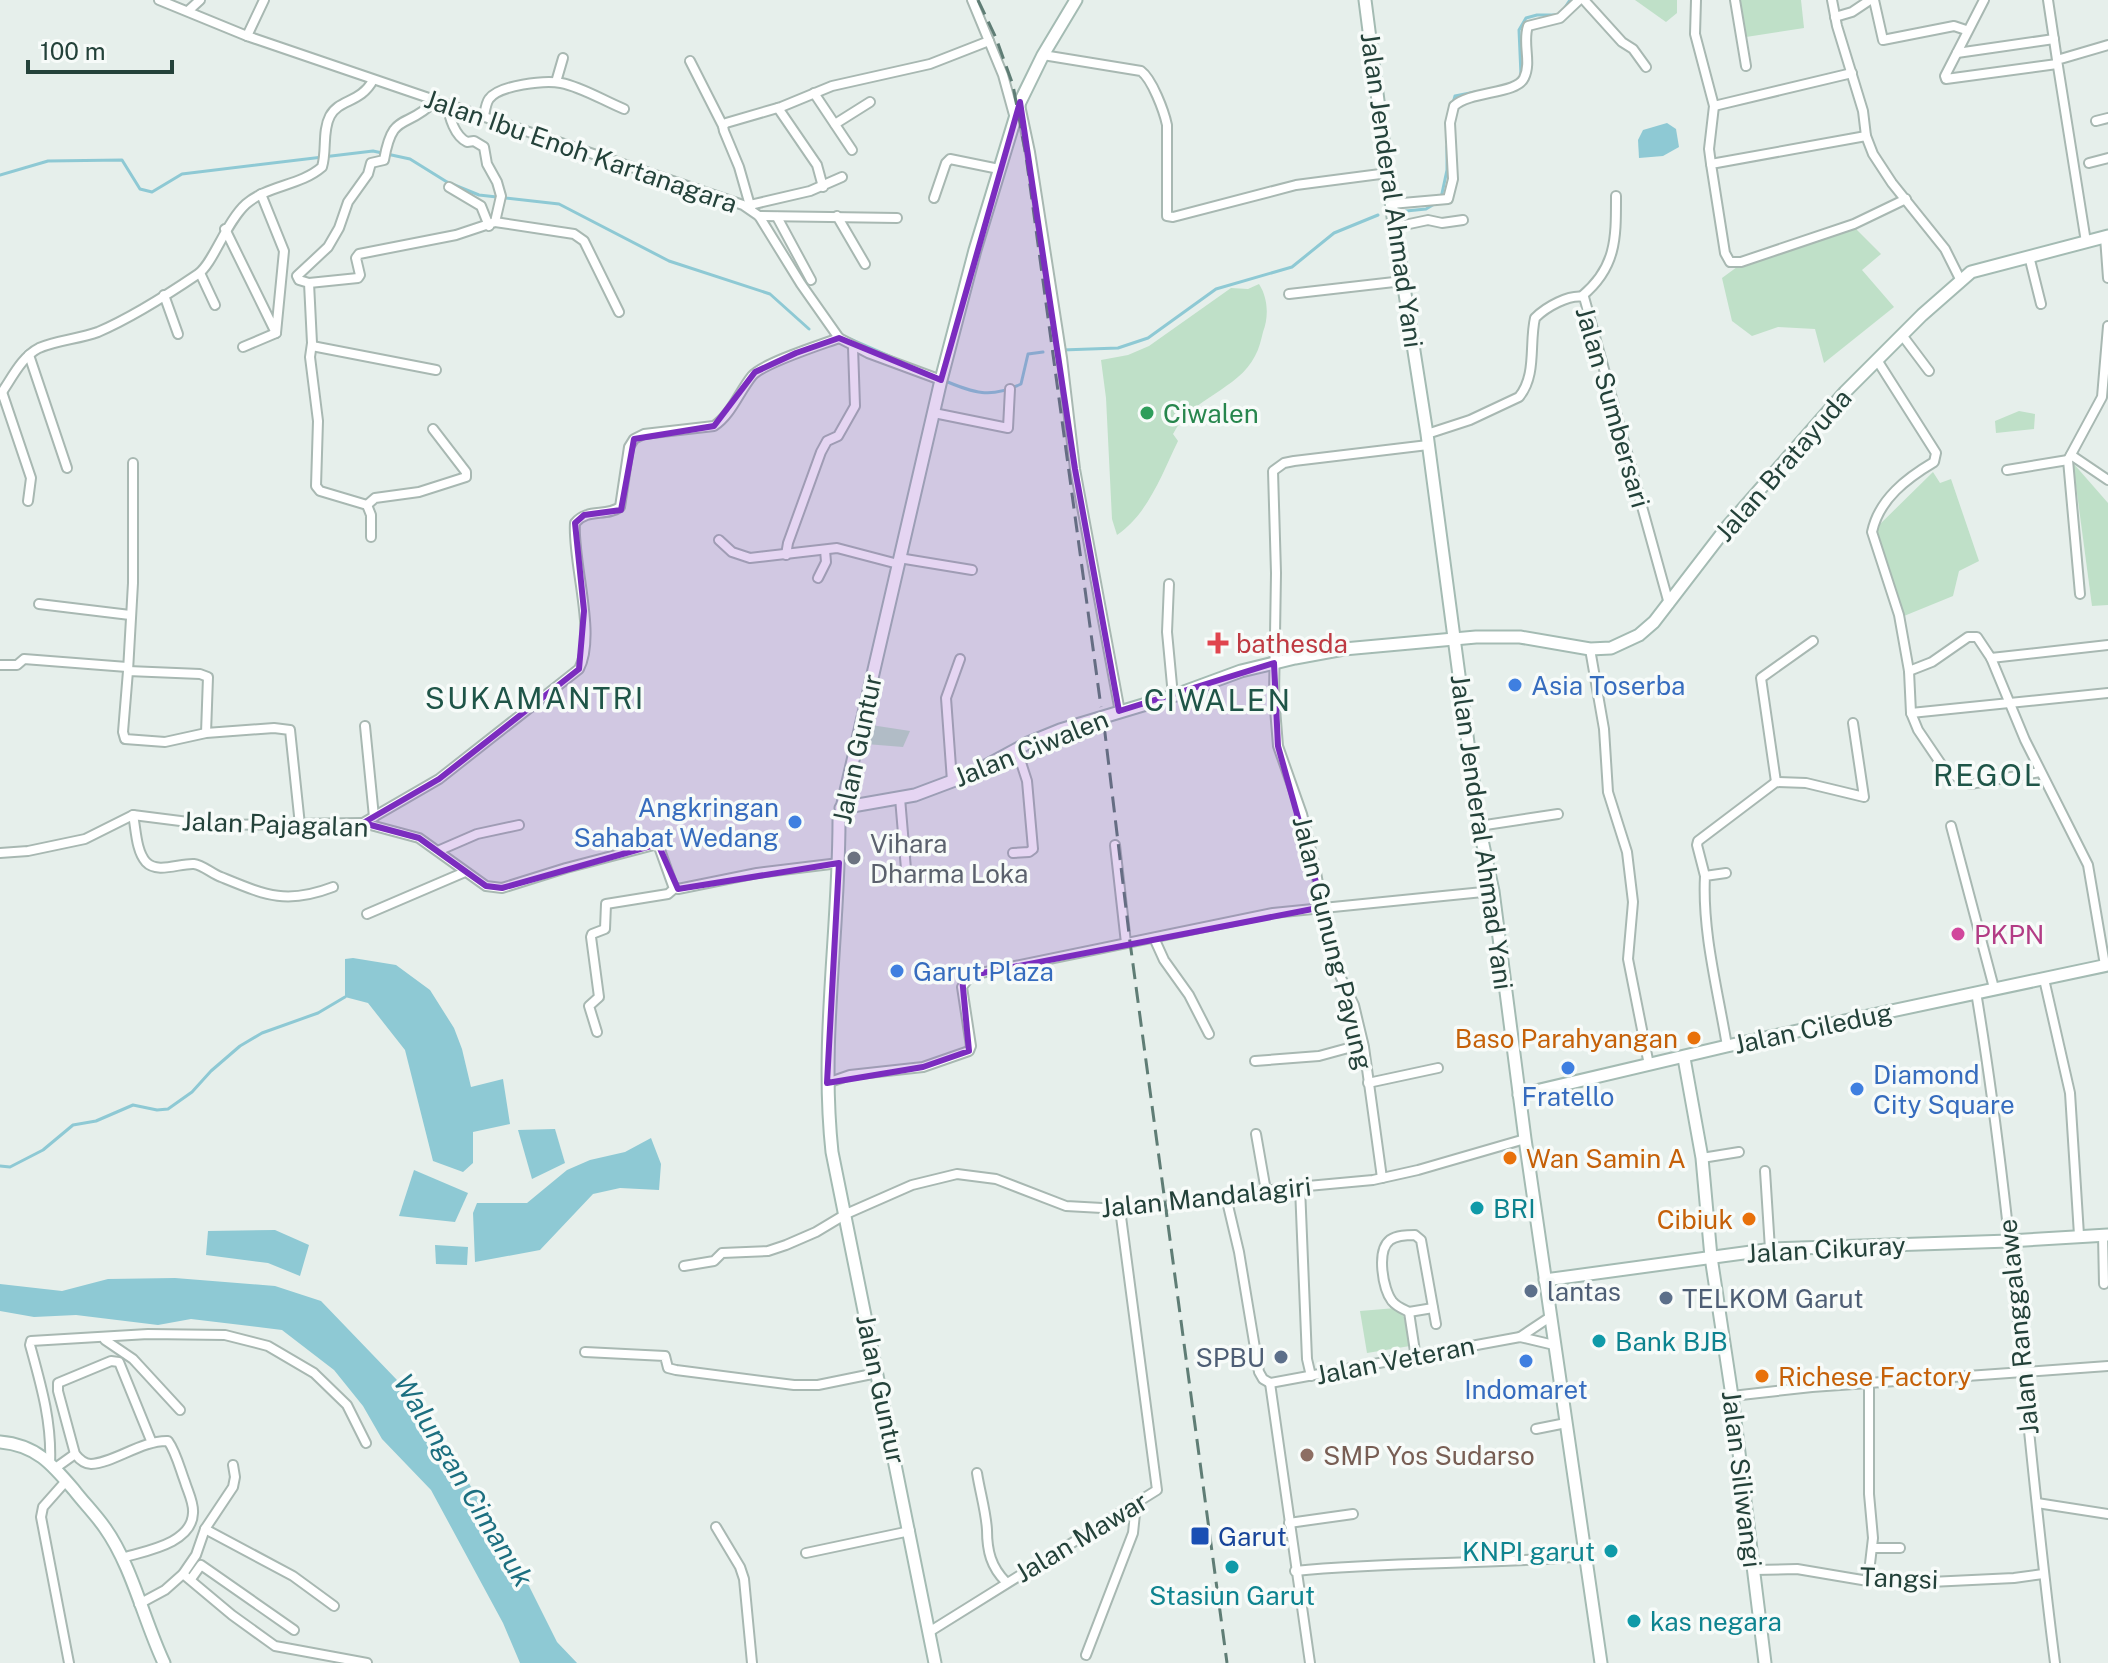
<svg xmlns="http://www.w3.org/2000/svg" width="2108" height="1663" viewBox="0 0 2108 1663" font-family="'Public Sans',sans-serif">
	<style>
		.green { fill: #bfe0c8 }
		.water { fill: #8ec9d4 }
		.lines { fill: none; stroke-linecap: round; stroke-linejoin: round }
		.stream { stroke: #8ec9d4; stroke-width: 3 }
		.street-casing { stroke: #a8b8b2; stroke-width: 12 }
		.secondary-casing { stroke: #a4bbb3; stroke-width: 15 }
		.street { stroke: #fff; stroke-width: 8 }
		.secondary { stroke: #fff; stroke-width: 11 }
		.rail { stroke: #5f7d75; stroke-width: 3; stroke-dasharray: 16 8; stroke-linecap: butt }
		.marked { fill: #7b2cbf; fill-opacity: 0.2; stroke: #7b2cbf; stroke-width: 6; stroke-linejoin: round }
		.leisure-dot { fill: #2e9e5b; stroke: #f7fbf9; stroke-width: 3 }
		.health-dot { fill: #e0444e; stroke: #f7fbf9; stroke-width: 3 }
		.shop-dot { fill: #3f7fe0; stroke: #f7fbf9; stroke-width: 3 }
		.worship-dot { fill: #6b7280; stroke: #f7fbf9; stroke-width: 3 }
		.hotel-dot { fill: #d1479c; stroke: #f7fbf9; stroke-width: 3 }
		.food-dot { fill: #e8710a; stroke: #f7fbf9; stroke-width: 3 }
		.culture-dot { fill: #0f9aa8; stroke: #f7fbf9; stroke-width: 3 }
		.service-dot { fill: #5c6f8a; stroke: #f7fbf9; stroke-width: 3 }
		.education-dot { fill: #8d6e63; stroke: #f7fbf9; stroke-width: 3 }
		.transit-dot { fill: #1a4fb4; stroke: #f7fbf9; stroke-width: 3 }
		.labels { text-anchor: middle; dominant-baseline: central; stroke-width: 7; stroke-linejoin: round; paint-order: stroke }
		.street-label { font-size: 26px; fill: #24423a; stroke: #f7fbf9 }
		.leisure-label { font-size: 26px; fill: #27864d; stroke: #f7fbf9; text-anchor: start }
		.health-label { font-size: 26px; fill: #be3a42; stroke: #f7fbf9; text-anchor: start }
		.shop-label { font-size: 26px; fill: #366cbe; stroke: #f7fbf9; text-anchor: start }
		.worship-label { font-size: 26px; fill: #5b616d; stroke: #f7fbf9; text-anchor: start }
		.hotel-label { font-size: 26px; fill: #b23c85; stroke: #f7fbf9; text-anchor: start }
		.food-label { font-size: 26px; fill: #c56008; stroke: #f7fbf9; text-anchor: end }
		.culture-label { font-size: 26px; fill: #0d838f; stroke: #f7fbf9; text-anchor: start }
		.service-label { font-size: 26px; fill: #4e5e75; stroke: #f7fbf9; text-anchor: start }
		.education-label { font-size: 26px; fill: #785e54; stroke: #f7fbf9; text-anchor: start }
		.transit-label { font-size: 26px; fill: #164399; stroke: #f7fbf9; text-anchor: start }
		.water-label { font-size: 28px; font-style: italic; fill: #1c6f80; stroke: #f7fbf9 }
		.quarter-label { font-size: 30px; letter-spacing: 2px; fill: #1f5548; stroke: #f7fbf9 }
	</style>
	<rect width="100%" height="100%" fill="#e6efeb"/>
	<!-- green -->
	<g class="green">
		<path d="M1635,0h42v13l-11,9z"/>
		<path d="M1740,0h61l3,28 -58,9z"/>
		<path d="M1855,228l26,26 -19,16 32,37 -70,56 -9,-34 -37,-2 -26,9 -20,-15 -10,-43 15,-11z"/>
		<path d="M1259,284c9,14 10,32 4,48 -2,8 -4,17 -8,24 -17,34 -63,41 -82,78l5,7c-16,33 -30,73 -61,94l-5,-16 -6,-121 -5,-38 27,-5 21,-9 82,-58 17,1z"/>
		<path d="M2019,411l16,3 -1,15 -38,4 -1,-12z"/>
		<path d="M2073,463l35,40v102l-16,1z"/>
		<path d="M1933,472l7,11 11,-4 28,82 -20,10 -6,25 -49,20 -29,-87z"/>
		<path d="M871,725l39,6 -7,16 -37,-3z"/>
		<path d="M1396,1308l8,9 6,29 -43,7 -7,-42z"/>
	</g>
	<!-- water -->
	<g class="water">
		<path d="M1667,123l9,6 3,18 -16,9 -24,2 -1,-18 5,-10z"/>
		<path d="M353,958l43,7 34,25 24,38 8,21 9,38 32,-8 7,45 -37,8v31l-10,9 -30,-11 -28,-111 -37,-47 -23,-6v-38z"/>
		<path d="M555,1129l10,34 -33,16 -14,-49z"/>
		<path d="M651,1138l10,26 -2,26 -39,-2 -27,6 -53,56 -65,12 -2,-49 4,-10h50l40,-33 23,-10 35,-8z"/>
		<path d="M414,1170l54,23 -13,29 -56,-6z"/>
		<path d="M275,1230l34,15 -9,31 -32,-13 -62,-8 2,-24z"/>
		<path d="M435,1245l33,2 -1,18 -31,-1z"/>
		<path d="M175,1278l100,8 46,15 76,79 50,66 36,61 18,39 9,2 47,94 20,21h-57l-17,-40 -72,-133 -49,-51 -19,-33 -29,-36 -52,-40 -91,-11 -33,6 -82,-10 -42,2 -34,-6v-27l62,7 46,-12z"/>
	</g>
	<g class="lines">
		<!-- stream -->
		<g class="stream">
			<path d="M1564,9l6,-9"/>
			<path d="M1521,75l-2,-45 7,-12 11,-3h18"/>
			<path d="M1453,103l2,-7 20,-4"/>
			<path d="M0,175l48,-14 74,-1 18,29 12,3 30,-18 191,-23 37,8 37,23 32,13 80,9 110,57 101,33 39,35"/>
			<path d="M1441,198l6,-28v-24"/>
			<path d="M1406,211l20,-2 10,-6"/>
			<path d="M850,339l46,20"/>
			<path d="M1062,350l56,-2 30,-10 68,-49 76,-22 42,-34 44,-18"/>
			<path d="M943,380c30,13 48,19 78,4l7,-30 15,-2"/>
			<path d="M0,1166l10,1 33,-17 30,-25 23,-4 37,-16 24,5 11,-1 24,-17 19,-21 29,-25 22,-13 56,-20 27,-16"/>
		</g>
		<defs>
			<g id="street">
				<path d="M159,0l88,36 496,169 16,11 42,68 38,54 29,15 73,27"/>
				<path d="M972,0l31,75 11,40"/>
				<path d="M1584,0l38,42 11,7 13,18"/>
				<path d="M1696,0l-1,34 19,72 -5,43 2,15"/>
				<path d="M1735,0l11,66"/>
				<path d="M1832,0l5,26 26,85 3,25 7,18 19,29 53,66 16,32"/>
				<path d="M1874,0l9,40 71,-14 12,4"/>
				<path d="M1984,0l-39,76 1,3 111,-15"/>
				<path d="M2048,0l9,60"/>
				<path d="M188,11l12,-11"/>
				<path d="M1835,17l17,-5 18,-12"/>
				<path d="M247,36l17,-36"/>
				<path d="M1957,53l97,-14"/>
				<path d="M1043,55l98,16c11,8 23,40 26,54v91l6,1 123,-32 92,-12"/>
				<path d="M690,61l33,65"/>
				<path d="M556,82l7,-24"/>
				<path d="M814,93l38,57"/>
				<path d="M1020,105l10,47 32,206 13,111 45,243"/>
				<path d="M1714,106l138,-33"/>
				<path d="M778,108l39,57 6,22"/>
				<path d="M484,116c1,-5 2,-13 5,-17 10,-14 56,-19 72,-16 21,4 43,18 63,26"/>
				<path d="M2096,121l12,-3"/>
				<path d="M835,124l35,-22"/>
				<path d="M1866,136l-155,28 14,89 5,9h11l113,-38 52,-25"/>
				<path d="M2089,163l19,-5"/>
				<path d="M449,187l32,19 8,20"/>
				<path d="M934,198l12,-35 4,-4 49,10"/>
				<path d="M1391,204l57,-5 5,-20 -3,-56 4,-17c16,-15 63,-12 70,-28 8,-16 -2,-35 4,-52l32,-8 19,-18"/>
				<path d="M750,205l60,-14 32,-14"/>
				<path d="M751,209l-12,-42 -15,-36 -1,-5 3,-3 55,-16 51,-21 98,-22 59,-23"/>
				<path d="M759,216l138,2"/>
				<path d="M837,216l28,48"/>
				<path d="M777,217l34,63"/>
				<path d="M495,222l79,12 10,7 35,71"/>
				<path d="M1395,227l33,-7 14,3 21,-3"/>
				<path d="M225,229l51,104 8,-82 -23,-57"/>
				<path d="M2105,237l3,41"/>
				<path d="M2086,242l-29,-182 51,-15"/>
				<path d="M2029,256l12,48"/>
				<path d="M200,273l15,32"/>
				<path d="M309,283l49,-5 2,-3 -4,-17 3,-4 97,-19 39,-13 6,-26 -4,-14 -10,-18 -3,-17 -10,-6 -7,1c-12,-6 -18,-24 -19,-37"/>
				<path d="M1289,294l114,-13"/>
				<path d="M164,295l14,39"/>
				<path d="M1582,296c35,-29 34,-59 34,-100"/>
				<path d="M1902,335l27,36"/>
				<path d="M312,346l124,24"/>
				<path d="M243,347l33,-14"/>
				<path d="M29,355l38,113"/>
				<path d="M1877,360l59,93 -2,9c-27,16 -55,37 -62,70l27,83 10,56 2,42 7,17 23,34 7,8 22,12 70,-12"/>
				<path d="M2,392l29,86 -3,23"/>
				<path d="M0,395c11,-15 21,-38 39,-47 18,-8 40,-9 59,-16 35,-15 69,-37 100,-58 15,-10 28,-52 48,-70 22,-19 54,-18 76,-37 5,-16 0,-36 8,-51 9,-17 31,-13 43,-36"/>
				<path d="M934,413l74,15 2,-39"/>
				<path d="M1427,434l43,-14 49,-23c18,-22 10,-53 16,-79 11,-11 34,-24 49,-21l85,307"/>
				<path d="M2071,455l37,25"/>
				<path d="M2007,470l61,-10"/>
				<path d="M367,505l8,-7 44,-6 47,-15v-5l-33,-43"/>
				<path d="M371,537v-22l-4,-10 -47,-14 -4,-5 2,-65 -8,-64 2,-14 -3,-60 -10,-3 -2,-4 31,-29 11,-19 9,-26 20,-28 3,-11 13,-3c9,-50 21,-29 51,-59"/>
				<path d="M719,540l13,12 18,6 87,-10 61,16"/>
				<path d="M786,555l2,-12 33,-91 6,-11 11,-5 17,-30 -2,-59"/>
				<path d="M899,558l73,12"/>
				<path d="M818,578l8,-16 -1,-12"/>
				<path d="M1169,584l-2,48 6,64"/>
				<path d="M2080,594l-12,-134 34,-63 6,-71"/>
				<path d="M39,604l91,11"/>
				<path d="M1590,649l14,80 4,63 19,60 6,50 -5,57 21,106"/>
				<path d="M1991,658l117,-13"/>
				<path d="M0,665h17l7,-6 103,8"/>
				<path d="M128,671l5,-88v-120"/>
				<path d="M1909,671l23,-9 36,-25h9l14,21 34,82 63,125 17,100"/>
				<path d="M1911,713l197,-20"/>
				<path d="M365,726l9,91"/>
				<path d="M206,733l-41,9 -40,-3 -2,-7 5,-61 72,3 8,3 -2,56 68,-5 16,2 10,95"/>
				<path d="M952,781l-6,-83 14,-39"/>
				<path d="M1776,782l-15,-104 52,-37"/>
				<path d="M900,798l6,71"/>
				<path d="M133,815c3,14 3,36 13,47 11,12 34,1 48,2 9,1 18,10 27,13 44,18 65,28 112,10"/>
				<path d="M363,823l76,-44 140,-110c18,-34 -7,-108 -4,-146 12,-15 31,-6 45,-16l9,-60 5,-8 10,-5 70,-8c17,-11 25,-34 38,-50 11,-13 68,-31 87,-38"/>
				<path d="M1479,826l79,-12"/>
				<path d="M1951,826l43,162"/>
				<path d="M1115,845l11,98"/>
				<path d="M440,850l37,-16 42,-9"/>
				<path d="M0,853l28,-2 57,-12 48,-24 79,10 151,-2 56,15 67,48 16,2 64,-20 88,-23 5,2 14,39 5,3 79,-16 82,-10"/>
				<path d="M1013,853l16,-1 4,-3 -6,-68 -10,-31"/>
				<path d="M1726,873l-21,3c-3,56 13,115 22,170"/>
				<path d="M1705,876l-8,-31 1,-4 78,-59 30,1 58,14 -11,-74"/>
				<path d="M367,914l98,-42"/>
				<path d="M1154,938l10,22 25,35 20,39"/>
				<path d="M2044,979l26,114 9,142"/>
				<path d="M1976,992c37,222 50,448 79,671"/>
				<path d="M597,1032l-8,-26 10,-9 -8,-60 1,-3 13,-5 1,-25 62,-10 7,-6"/>
				<path d="M1255,1061l64,-5 44,-12"/>
				<path d="M827,1083l23,-8 73,-8 46,-16 2,-5 -9,-59 9,-12 302,-62 220,-22"/>
				<path d="M1368,1083l70,-15"/>
				<path d="M1256,1134l10,57"/>
				<path d="M1702,1158l37,-6"/>
				<path d="M1765,1171l5,78"/>
				<path d="M1382,1178l-18,-131 -10,-42 -22,-46 -17,-92 -13,-53 -24,-68 -4,-50 2,-123 -3,-102 11,-8 10,-2 134,-16"/>
				<path d="M1300,1187l7,172 4,17"/>
				<path d="M1226,1197l13,55 20,120 4,7 7,4"/>
				<path d="M2103,1235l1,49"/>
				<path d="M684,1266l30,-5 8,-8 46,-2 18,-6 30,-13 30,-18 66,-29 45,-11 39,5 70,27 54,3 37,-2 129,-19 87,-8 45,-10 107,-31"/>
				<path d="M1409,1312l24,-4"/>
				<path d="M1520,1337l30,-20"/>
				<path d="M105,1340l28,19 47,51"/>
				<path d="M585,1352l80,4 3,12 8,2 118,15h24l59,-12"/>
				<path d="M1416,1358l-7,-46c-6,-3 -12,-5 -17,-11 -9,-12 -16,-50 -2,-61 7,-5 17,-5 25,-5l6,5 15,84"/>
				<path d="M1270,1383l250,-46 34,8"/>
				<path d="M1270,1383l40,280"/>
				<path d="M1732,1396l80,-9 296,-21"/>
				<path d="M1536,1429l30,-6"/>
				<path d="M50,1464c2,-42 -9,-79 -20,-119l1,-4 117,-7 77,1 43,11 46,27 33,32 19,38"/>
				<path d="M54,1469l21,-15"/>
				<path d="M977,1473c3,19 9,39 10,57 0,21 4,37 19,52"/>
				<path d="M66,1481l-23,26 -2,10 28,146"/>
				<path d="M2037,1503l71,11"/>
				<path d="M1289,1523l64,-9"/>
				<path d="M716,1527l24,40 4,12 8,84"/>
				<path d="M205,1529l88,47 41,30"/>
				<path d="M1873,1548h27"/>
				<path d="M806,1553l104,-22"/>
				<path d="M122,1558c22,-7 70,-14 71,-45 1,-10 -5,-21 -8,-31 -5,-13 -9,-30 -17,-41 -26,-1 -54,22 -77,23 -7,0 -12,-5 -16,-10l-17,-63v-8l53,-22 8,1 33,81"/>
				<path d="M1754,1570l43,-1 71,12 41,2 105,-5 29,-4"/>
				<path d="M1295,1571c97,-10 194,-6 290,-15"/>
				<path d="M183,1574l49,41 43,31 92,17"/>
				<path d="M191,1579l10,-14 93,65"/>
				<path d="M1868,1581l5,-43 -4,-44v-110"/>
				<path d="M139,1604l26,-14 18,-16 13,-19 9,-26 28,-42 2,-10 -2,-12"/>
				<path d="M929,1632l228,-142 -37,-281"/>
				<path d="M1086,1655l47,-122 3,-29"/>
			</g>
			<g id="secondary">
				<path d="M1365,0l28,217 34,217 52,392 14,65 32,248 76,524"/>
				<path d="M841,808l74,-13 56,-21 57,-31 32,-13 113,-34 68,-25 54,-13 49,-9 132,-12h44l70,12 21,-1 28,-13 15,-13 73,-95 118,-135 77,-77 49,-43 137,-36"/>
				<path d="M1684,1058l18,100 9,99 21,139 33,267"/>
				<path d="M1519,1095l208,-49 381,-81"/>
				<path d="M1545,1280l228,-31 236,-8 99,-6"/>
				<path d="M0,1442c36,3 52,22 74,48 10,13 22,25 31,38 27,38 39,93 59,135"/>
				<path d="M935,1663l-103,-511c-12,-110 7,-220 7,-331l102,-441 34,-130 45,-148 23,-47 33,-55"/>
			</g>
		</defs>
		<!-- street casing -->
		<use href="#street" class="street-casing"/>
		<!-- secondary casing -->
		<use href="#secondary" class="secondary-casing"/>
		<!-- street -->
		<use href="#street" class="street"/>
		<!-- secondary -->
		<use href="#secondary" class="secondary"/>
		<!-- rail -->
		<g class="rail">
			<path d="M978,0l18,38 17,47 13,71 75,551"/>
			<path d="M1104,725l26,217 97,721"/>
		</g>
	</g>
	<!-- marked area -->
	<path class="marked" d="M1020,102l55,367 44,242 155,-48 4,83 45,161 -361,70 7,74 -46,16 -96,16 12,-220 -161,26 -20,-45 -156,44 -16,-2 -67,-48 -56,-15 76,-44 140,-110 5,-58 -9,-88 9,-8 37,-5 13,-71 80,-13 41,-54 41,-19 43,-15 102,42z"/>
	<!-- markers -->
	<circle class="leisure-dot" cx="1147" cy="413" r="8"/>
	<path class="health-dot" d="M1214 631h8v8h8v8h-8v8h-8v-8h-8v-8h8z"/>
	<g class="shop-dot">
		<circle cx="1515" cy="685" r="8"/>
		<circle cx="795" cy="822" r="8"/>
		<circle cx="897" cy="971" r="8"/>
		<circle cx="1568" cy="1068" r="8"/>
		<circle cx="1857" cy="1089" r="8"/>
		<circle cx="1526" cy="1361" r="8"/>
	</g>
	<circle class="worship-dot" cx="854" cy="858" r="8"/>
	<circle class="hotel-dot" cx="1958" cy="934" r="8"/>
	<g class="food-dot">
		<circle cx="1694" cy="1038" r="8"/>
		<circle cx="1510" cy="1158" r="8"/>
		<circle cx="1749" cy="1219" r="8"/>
		<circle cx="1762" cy="1376" r="8"/>
	</g>
	<g class="culture-dot">
		<circle cx="1477" cy="1208" r="8"/>
		<circle cx="1599" cy="1341" r="8"/>
		<circle cx="1611" cy="1551" r="8"/>
		<circle cx="1232" cy="1567" r="8"/>
		<circle cx="1634" cy="1621" r="8"/>
	</g>
	<g class="service-dot">
		<circle cx="1531" cy="1291" r="8"/>
		<circle cx="1666" cy="1298" r="8"/>
		<circle cx="1281" cy="1357" r="8"/>
	</g>
	<circle class="education-dot" cx="1307" cy="1455" r="8"/>
	<rect class="transit-dot" x="1190" y="1526" width="20" height="20" rx="4"/>
	<g class="labels">
		<!-- street labels -->
		<g class="street-label">
			<text transform="translate(581 151) rotate(19)">Jalan Ibu Enoh Kartanagara</text>
			<text transform="translate(1392 190) rotate(82)">Jalan Jenderal Ahmad Yani</text>
			<text transform="translate(1613 407) rotate(74)">Jalan Sumbersari</text>
			<text transform="translate(1783 465) rotate(-49)">Jalan Bratayuda</text>
			<text transform="translate(1031 748) rotate(-22)">Jalan Ciwalen</text>
			<text transform="translate(857 749) rotate(-78)">Jalan Guntur</text>
			<text transform="translate(275 824) rotate(2)">Jalan Pajagalan</text>
			<text transform="translate(1482 832) rotate(82)">Jalan Jenderal Ahmad Yani</text>
			<text transform="translate(1333 943) rotate(76)">Jalan Gunung Payung</text>
			<text transform="translate(1813 1028) rotate(-12)">Jalan Ciledug</text>
			<text transform="translate(1206 1197) rotate(-6)">Jalan Mandalagiri</text>
			<text transform="translate(1826 1249) rotate(-3)">Jalan Cikuray</text>
			<text transform="translate(2018 1327) rotate(-96)">Jalan Ranggalawe</text>
			<text transform="translate(1395 1360) rotate(-11)">Jalan Veteran</text>
			<text transform="translate(881 1389) rotate(78)">Jalan Guntur</text>
			<text transform="translate(1742 1479) rotate(83)">Jalan Siliwangi</text>
			<text transform="translate(1081 1537) rotate(-31)">Jalan Mawar</text>
			<text transform="translate(1899 1578) rotate(2)">Tangsi</text>
		</g>
		<!-- leisure labels -->
		<g class="leisure-label">
			<text x="1163" y="413">Ciwalen</text>
		</g>
		<!-- health labels -->
		<g class="health-label">
			<text x="1236" y="643">bathesda</text>
		</g>
		<!-- shop labels -->
		<g class="shop-label">
			<text x="1531" y="685">Asia Toserba</text>
			<text x="779" y="807" text-anchor="end">Angkringan<tspan x="779" dy="30">Sahabat Wedang</tspan></text>
			<text x="913" y="971">Garut Plaza</text>
			<text x="1873" y="1074">Diamond<tspan x="1873" dy="30">City Square</tspan></text>
			<text x="1568" y="1096" text-anchor="middle">Fratello</text>
			<text x="1526" y="1389" text-anchor="middle">Indomaret</text>
		</g>
		<!-- worship labels -->
		<g class="worship-label">
			<text x="870" y="843">Vihara<tspan x="870" dy="30">Dharma Loka</tspan></text>
		</g>
		<!-- hotel labels -->
		<g class="hotel-label">
			<text x="1974" y="934">PKPN</text>
		</g>
		<!-- food labels -->
		<g class="food-label">
			<text x="1678" y="1038">Baso Parahyangan</text>
			<text x="1526" y="1158" text-anchor="start">Wan Samin A</text>
			<text x="1733" y="1219">Cibiuk</text>
			<text x="1778" y="1376" text-anchor="start">Richese Factory</text>
		</g>
		<!-- culture labels -->
		<g class="culture-label">
			<text x="1493" y="1208">BRI</text>
			<text x="1615" y="1341">Bank BJB</text>
			<text x="1595" y="1551" text-anchor="end">KNPI garut</text>
			<text x="1232" y="1595" text-anchor="middle">Stasiun Garut</text>
			<text x="1650" y="1621">kas negara</text>
		</g>
		<!-- service labels -->
		<g class="service-label">
			<text x="1547" y="1291">lantas</text>
			<text x="1682" y="1298">TELKOM Garut</text>
			<text x="1265" y="1357" text-anchor="end">SPBU</text>
		</g>
		<!-- education labels -->
		<g class="education-label">
			<text x="1323" y="1455">SMP Yos Sudarso</text>
		</g>
		<!-- transit labels -->
		<g class="transit-label">
			<text x="1218" y="1536">Garut</text>
		</g>
		<!-- water labels -->
		<g class="water-label">
			<text transform="translate(464 1480) rotate(59)">Walungan Cimanuk</text>
		</g>
		<!-- quarter labels -->
		<g class="quarter-label">
			<text x="535" y="698">SUKAMANTRI</text>
			<text x="1218" y="700">CIWALEN</text>
			<text x="1988" y="775">REGOL</text>
		</g>
	</g>
	<!-- scale -->
	<path d="M28 60v12h144v-12" fill="none" stroke="#24423a" stroke-width="4"/>
	<text x="40" y="60" font-size="24" fill="#24423a" stroke="#f7fbf9" stroke-width="6" paint-order="stroke">100 m</text>
</svg>
